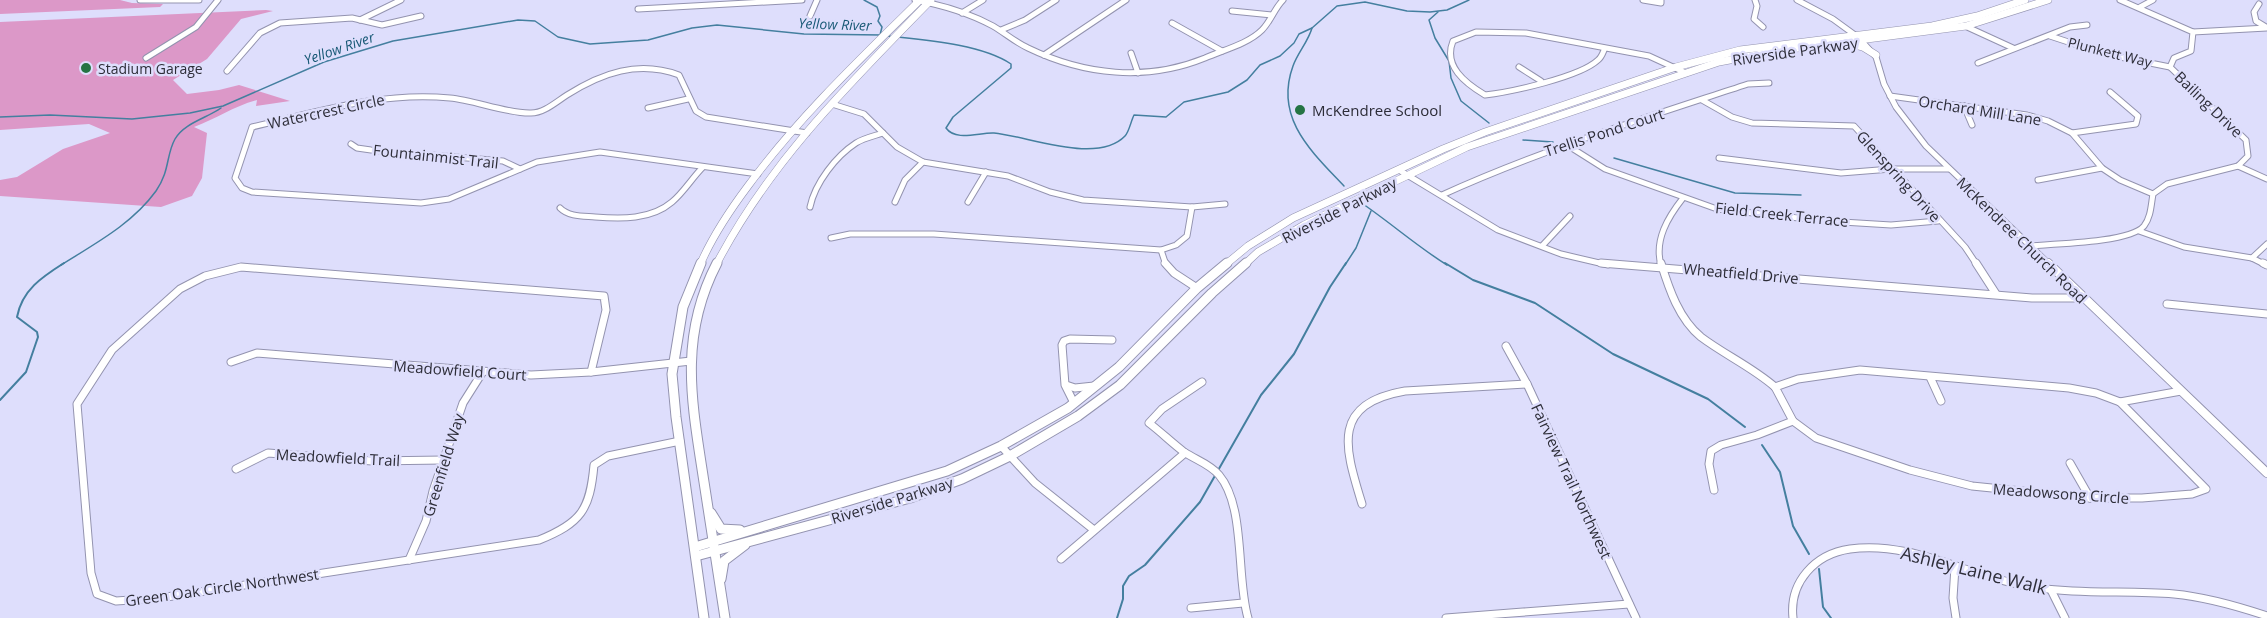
<svg xmlns="http://www.w3.org/2000/svg" width="2267" height="618" viewBox="0 0 2267 618" font-family="'Open Sans',sans-serif">
	<style>
		.forest { fill: #dc98c8 }
		.lines { fill: none; stroke-linecap: round; stroke-linejoin: round }
		.stream-far1 { stroke: #447f9f; stroke-width: 1.5 }
		.stream { stroke: #447f9f; stroke-width: 2 }
		.minor-far1-casing { stroke: #9393af; stroke-width: 7 }
		.minor-casing { stroke: #9393af; stroke-width: 9 }
		.tertiary-far1-casing { stroke: #9393af; stroke-width: 7 }
		.tertiary-casing { stroke: #9393af; stroke-width: 10 }
		.secondary-far1-casing { stroke: #9393af; stroke-width: 8 }
		.secondary-casing { stroke: #9393af; stroke-width: 11 }
		.minor-far1 { stroke: #fff; stroke-width: 5 }
		.minor { stroke: #fff; stroke-width: 7 }
		.tertiary-far1 { stroke: #fff; stroke-width: 5 }
		.tertiary { stroke: #fff; stroke-width: 8 }
		.secondary-far1 { stroke: #fff; stroke-width: 7 }
		.secondary { stroke: #fff; stroke-width: 9 }
		.poi-dot { fill: #257444; stroke: #dedefc; stroke-width: 2 }
		.labels { text-anchor: middle; dominant-baseline: central; stroke-width: 5; stroke-linejoin: round; paint-order: stroke }
		.far-water-label { font-size: 14px; font-style: italic; fill: #175875; stroke: #dedefc }
		.far-street-label { font-size: 14px; fill: #2d2d38; stroke: #dedefc }
		.far-poi-label { font-size: 14px; fill: #2d2d38; stroke: #dedefc; text-anchor: start }
		.street-label { font-size: 15px; fill: #2d2d38; stroke: #dedefc }
		.poi-label { font-size: 15px; fill: #2d2d38; stroke: #dedefc; text-anchor: start }
		.near-street-label { font-size: 18px; fill: #2d2d38; stroke: #dedefc }
	</style>
	<rect width="100%" height="100%" fill="#dedefc"/>
	<!-- forest -->
	<g class="forest">
		<path d="M0,0h120l12,3 31,1 -3,3 -160,7z"/>
		<path d="M266,10l7,1 -32,8 -34,40 -34,21 14,14 32,-4 20,-5 51,16 -34,5 1,-6c-23,6 -41,19 -63,27l13,6 -5,45 -10,18 -31,11 -161,-11v-16l17,-3 46,-28 47,-16 -21,-9 -89,6v-108z"/>
	</g>
	<g class="lines">
		<!-- stream-far1 -->
		<g class="stream-far1">
			<path d="M864,0l13,7 3,9 -2,5 4,6 -2,8"/>
			<path d="M1438,12l-9,8 6,18 14,23 2,17 10,23 28,22"/>
			<path d="M1312,28c-4,14 -14,24 -19,38 -19,52 18,85 51,120"/>
			<path d="M888,36c36,4 93,8 123,28v4l-58,49 -7,11c10,14 34,4 48,5 34,3 103,32 131,3 4,-4 6,-15 9,-21l32,2 18,-15 44,-10 19,-12 13,-15 20,-9 14,-13 5,-9 13,-6 25,-22 28,-4 42,9 23,1 17,-2 22,-10"/>
			<path d="M0,117l50,-2 82,4 58,-6 33,-7 101,-44 69,-21 125,-21 17,1 23,16 32,7 58,-4 44,-12 25,-3 87,9 78,1"/>
			<path d="M1523,140l30,2"/>
			<path d="M1614,158l121,35 66,2"/>
			<path d="M1363,204c29,20 55,43 84,61"/>
			<path d="M61,265c35,-22 71,-41 95,-74 14,-20 10,-36 19,-52 9,-16 32,-21 46,-31"/>
			<path d="M1345,265l11,-17 15,-37"/>
		</g>
		<!-- stream -->
		<g class="stream">
			<path d="M1445,263l28,17 62,23 78,51 95,45 37,28"/>
			<path d="M0,400l26,-28 12,-35 -1,-5 -20,-15c5,-27 25,-40 47,-54"/>
			<path d="M1762,445l18,27 13,54 16,28"/>
			<path d="M1819,569l4,38 8,11"/>
			<path d="M1117,618l6,-19v-13l6,-10 16,-11 55,-63 61,-107 33,-41 36,-67 16,-24"/>
		</g>
		<defs>
			<g id="minor-far1">
				<path d="M915,0c27,5 54,13 78,26 12,7 22,16 35,22 56,27 118,34 177,10 18,-8 43,-14 57,-28 9,-9 12,-21 21,-30"/>
				<path d="M1643,0l18,3v-3"/>
				<path d="M1755,0l2,6 -3,13 9,8"/>
				<path d="M1797,0l36,19 22,16"/>
				<path d="M2259,4l-5,8 2,9 10,6"/>
				<path d="M2140,7l13,-7"/>
				<path d="M638,9l164,-9"/>
				<path d="M1232,11l40,4"/>
				<path d="M962,13l21,-13"/>
				<path d="M810,16l7,-16"/>
				<path d="M360,20l41,-20"/>
				<path d="M1172,23l50,28"/>
				<path d="M1965,26l48,22"/>
				<path d="M1001,30l24,-10 31,-20"/>
				<path d="M2193,32l74,-4"/>
				<path d="M2050,36l55,18 65,13"/>
				<path d="M1605,48c-2,4 -3,9 -7,12 -18,17 -87,32 -113,35 -20,-12 -42,-29 -32,-54l23,-9 50,1 123,23 37,17"/>
				<path d="M1131,53l7,20"/>
				<path d="M1044,55l82,-55"/>
				<path d="M146,58l50,-31 22,-27"/>
				<path d="M1978,63l92,-36 17,-2"/>
				<path d="M1519,67l22,14"/>
				<path d="M227,71l33,-38 20,-10 72,-5 30,7 39,-9"/>
				<path d="M1890,96l137,19 21,6 24,12 30,35 18,12 33,14"/>
				<path d="M1702,100l30,17 20,6 102,3 111,121 12,18"/>
				<path d="M832,104l32,10 33,33 26,15 85,14 42,16 33,8 109,7 33,-3"/>
				<path d="M1964,106l8,19"/>
				<path d="M648,108l40,-9"/>
				<path d="M2072,133l64,-9 2,-8 -28,-24"/>
				<path d="M351,144l6,4 14,2 132,11 17,8"/>
				<path d="M1567,145l38,24 112,40 109,12 65,4 47,-4"/>
				<path d="M1719,158l122,15 50,-4h58"/>
				<path d="M2238,166l29,13"/>
				<path d="M1399,170l99,60 63,24 47,11"/>
				<path d="M758,174l-158,-22 -63,10 -88,37 -28,4 -169,-11 -10,-4 -7,-10 17,-51c65,-15 130,-36 198,-29 24,2 58,16 81,15 13,0 25,-11 36,-18 35,-22 71,-35 112,-20l17,36 10,6 101,16"/>
				<path d="M2038,180l64,-12"/>
				<path d="M1442,195c99,-45 203,-77 306,-111l21,-1"/>
				<path d="M895,202l10,-22 18,-18"/>
				<path d="M968,202l18,-30"/>
				<path d="M810,207c5,-24 26,-51 46,-64 8,-5 18,-7 27,-10"/>
				<path d="M560,208c9,9 23,8 35,9 26,2 56,3 77,-15 12,-10 20,-24 31,-35"/>
				<path d="M2139,231l45,16 68,11 14,7"/>
				<path d="M831,238l19,-4h84l227,16 15,-5 11,-9 5,-29"/>
				<path d="M1542,246l28,-30"/>
				<path d="M2028,246c23,-2 102,-3 116,-20 7,-9 7,-21 9,-32l14,-10 71,-18 10,-10 -2,-16 -76,-73 4,-9 17,-7 2,-19 -73,-32"/>
				<path d="M1161,250l5,15"/>
				<path d="M2252,258l15,-14"/>
				<path d="M1661,265c-7,-25 7,-48 22,-67"/>
			</g>
			<g id="minor">
				<path d="M1165,263l9,10 23,15"/>
				<path d="M1601,263l431,35h50"/>
				<path d="M1661,263c8,26 18,56 40,74 24,18 51,30 74,50"/>
				<path d="M1976,263l20,31"/>
				<path d="M2263,263l4,2"/>
				<path d="M2167,304l100,10"/>
				<path d="M1506,346l21,38 109,234"/>
				<path d="M231,362l26,-9 274,22 60,-3 100,-11"/>
				<path d="M1860,370l209,18 27,5 24,9 86,87 -14,5 -50,4h-52l-118,-12 -62,-16 -94,-32 -23,-17 -18,-34 23,-8z"/>
				<path d="M591,372l15,-62 -2,-14 -363,-29 -36,9 -25,13 -68,61 -35,54 14,169 6,21 19,7 44,-3 379,-58c42,-17 51,-30 55,-75l14,-9 72,-15"/>
				<path d="M1930,377l11,24"/>
				<path d="M1202,382l-40,27 -13,14c12,9 23,20 35,29 12,8 26,12 35,23 27,32 17,103 29,143"/>
				<path d="M1066,385l9,3 19,-2"/>
				<path d="M2120,402l61,-11"/>
				<path d="M1074,403l-9,-18 -3,-40 2,-4 6,-2 42,1"/>
				<path d="M1001,446l34,37 59,47"/>
				<path d="M2070,463l20,35"/>
				<path d="M236,469l32,-16 104,8 72,-1"/>
				<path d="M1714,490l-5,-26 2,-13 10,-6 36,-10 36,-14"/>
				<path d="M1362,504c-17,-56 -32,-100 43,-113l122,-7"/>
				<path d="M1061,559l124,-106"/>
				<path d="M409,560l17,-39 7,-30 30,-88 19,-30"/>
				<path d="M1955,567l-2,31 3,20"/>
				<path d="M2051,590l14,28"/>
				<path d="M1191,608l52,-5"/>
				<path d="M1446,618l183,-14"/>
				<path d="M1793,618c-4,-36 22,-64 57,-69 61,-9 119,28 178,37 48,9 97,4 146,8 32,3 63,12 93,22"/>
			</g>
			<g id="tertiary-far1">
				<path d="M140,0h59"/>
				<path d="M1858,37l18,20 8,27 12,23 30,39 124,119"/>
			</g>
			<path id="tertiary" d="M2048,263l219,210"/>
			<g id="secondary-far1">
				<path d="M1851,44l12,3 13,8"/>
				<path d="M700,265c12,-28 30,-55 48,-79 50,-68 112,-127 172,-186"/>
				<path d="M716,265c54,-104 134,-182 215,-265"/>
				<path d="M1225,265l23,-19 45,-28 150,-69 42,-17 191,-65 64,-17 192,-24 45,-10 48,-16"/>
				<path d="M1244,265l14,-13 46,-27 163,-78 252,-85 64,-12 183,-24 82,-26"/>
			</g>
			<g id="secondary">
				<path d="M701,263l-18,44 -11,67 4,43 28,201"/>
				<path d="M717,263c-39,75 -25,140 -13,219 7,46 14,91 21,136"/>
				<path d="M711,513l10,16 19,1"/>
				<path d="M695,547l252,-76 54,-25 67,-38 51,-41 78,-79 30,-25"/>
				<path d="M696,556l214,-58 52,-19 48,-23 68,-40 42,-31 92,-92 34,-30"/>
				<path d="M721,579l3,-18 21,-16"/>
			</g>
		</defs>
		<!-- minor-far1 casing -->
		<use href="#minor-far1" class="minor-far1-casing"/>
		<!-- minor casing -->
		<use href="#minor" class="minor-casing"/>
		<!-- tertiary-far1 casing -->
		<use href="#tertiary-far1" class="tertiary-far1-casing"/>
		<!-- tertiary casing -->
		<use href="#tertiary" class="tertiary-casing"/>
		<!-- secondary-far1 casing -->
		<use href="#secondary-far1" class="secondary-far1-casing"/>
		<!-- secondary casing -->
		<use href="#secondary" class="secondary-casing"/>
		<!-- minor-far1 -->
		<use href="#minor-far1" class="minor-far1"/>
		<!-- minor -->
		<use href="#minor" class="minor"/>
		<!-- tertiary-far1 -->
		<use href="#tertiary-far1" class="tertiary-far1"/>
		<!-- tertiary -->
		<use href="#tertiary" class="tertiary"/>
		<!-- secondary-far1 -->
		<use href="#secondary-far1" class="secondary-far1"/>
		<!-- secondary -->
		<use href="#secondary" class="secondary"/>
	</g>
	<!-- markers -->
	<g class="poi-dot">
		<circle cx="86" cy="68" r="6"/>
		<circle cx="1300" cy="110" r="6"/>
	</g>
	<g class="labels">
		<!-- far-water labels -->
		<g class="far-water-label">
			<text transform="translate(835 24) rotate(2)">Yellow River</text>
			<text transform="translate(339 48) rotate(-19)">Yellow River</text>
		</g>
		<!-- far-street labels -->
		<g class="far-street-label">
			<text transform="translate(2110 52) rotate(14)">Plunkett Way</text>
		</g>
		<!-- far-poi labels -->
		<g class="far-poi-label">
			<text x="98" y="68">Stadium Garage</text>
		</g>
		<!-- street labels -->
		<g class="street-label">
			<text transform="translate(1795 51) rotate(-8)">Riverside Parkway</text>
			<text transform="translate(2209 104) rotate(44)">Bailing Drive</text>
			<text transform="translate(1980 110) rotate(9)">Orchard Mill Lane</text>
			<text transform="translate(326 111) rotate(-12)">Watercrest Circle</text>
			<text transform="translate(1604 132) rotate(-18)">Trellis Pond Court</text>
			<text transform="translate(436 156) rotate(6)">Fountainmist Trail</text>
			<text transform="translate(1899 176) rotate(48)">Glenspring Drive</text>
			<text transform="translate(1339 210) rotate(-27)">Riverside Parkway</text>
			<text transform="translate(1782 214) rotate(6)">Field Creek Terrace</text>
			<text transform="translate(2022 240) rotate(44)">McKendree Church Road</text>
			<text transform="translate(1741 273) rotate(5)">Wheatfield Drive</text>
			<text transform="translate(460 370) rotate(4)">Meadowfield Court</text>
			<text transform="translate(338 457) rotate(3)">Meadowfield Trail</text>
			<text transform="translate(443 465) rotate(-73)">Greenfield Way</text>
			<text transform="translate(1572 481) rotate(65)">Fairview Trail Northwest</text>
			<text transform="translate(2061 493) rotate(4)">Meadowsong Circle</text>
			<text transform="translate(892 500) rotate(-17)">Riverside Parkway</text>
			<text transform="translate(222 587) rotate(-8)">Green Oak Circle Northwest</text>
		</g>
		<!-- poi labels -->
		<g class="poi-label">
			<text x="1312" y="110">McKendree School</text>
		</g>
		<!-- near-street labels -->
		<g class="near-street-label">
			<text transform="translate(1974 570) rotate(14)">Ashley Laine Walk</text>
		</g>
	</g>
</svg>
